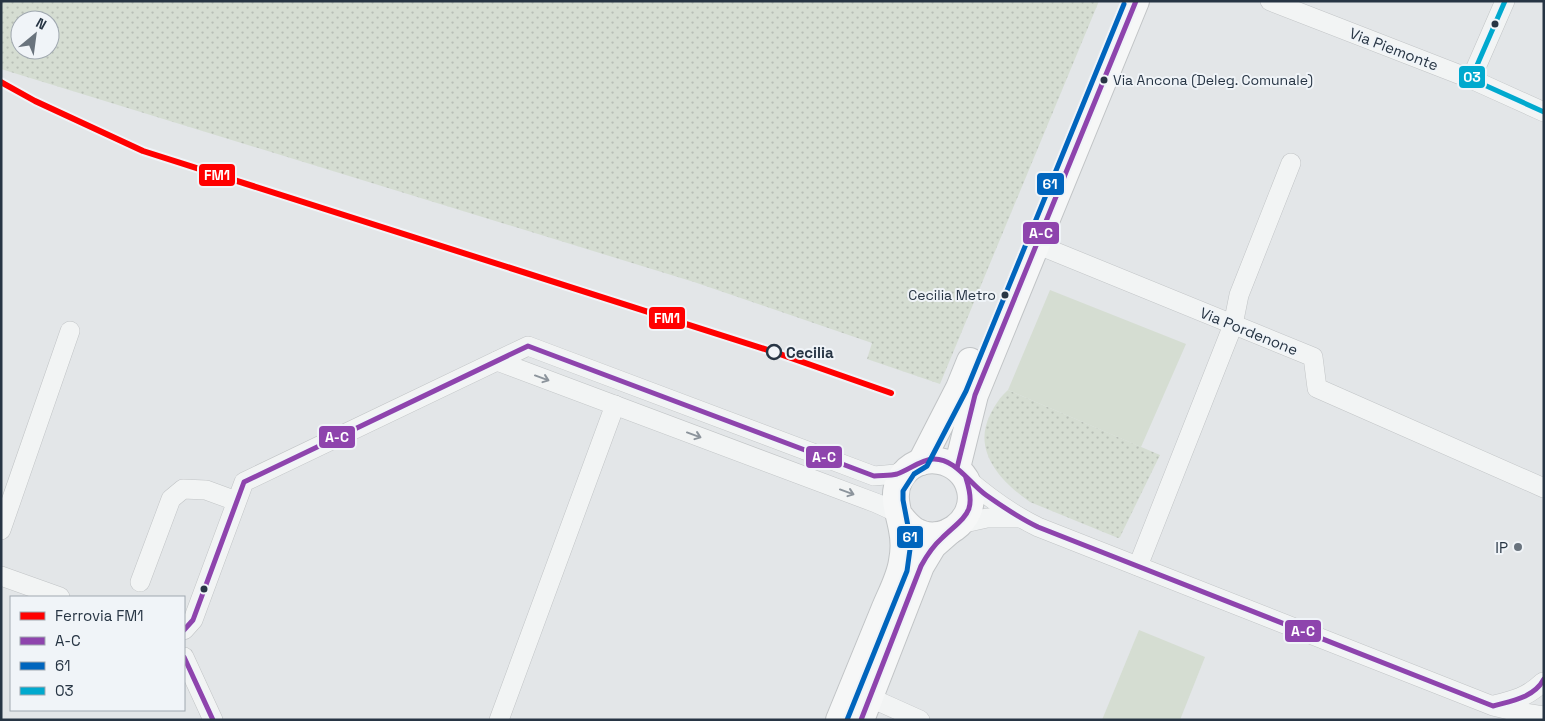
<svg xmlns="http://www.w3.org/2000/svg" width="1545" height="721" viewBox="0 0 1545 721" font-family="'Space Grotesk',sans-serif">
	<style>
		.grass { fill: url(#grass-dots); fill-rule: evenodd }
		.garden { fill: #d5ddd2 }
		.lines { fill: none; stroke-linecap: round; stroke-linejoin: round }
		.street-casing { stroke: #c1c4c6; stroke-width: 20 }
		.secondary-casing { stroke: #c1c4c6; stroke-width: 28 }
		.street { stroke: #f2f4f4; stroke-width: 19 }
		.secondary { stroke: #f6f7f7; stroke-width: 26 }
		.bus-1-casing { stroke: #f0f4f8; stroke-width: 9 }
		.bus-2-casing { stroke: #f0f4f8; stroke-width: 9 }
		.bus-3-casing { stroke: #f0f4f8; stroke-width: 9 }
		.bus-1 { stroke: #8e44ad; stroke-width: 5 }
		.bus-2 { stroke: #0065bd; stroke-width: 5 }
		.bus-3 { stroke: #00a9ce; stroke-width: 5 }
		.rail-1-casing { stroke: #f0f4f8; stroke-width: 10 }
		.rail-1 { stroke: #f00; stroke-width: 6 }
		.oneway { stroke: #8c949c }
		.bus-dot { fill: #273544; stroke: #f0f4f8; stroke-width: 2 }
		.stop-dot { fill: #f0f4f8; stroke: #273544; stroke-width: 2.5 }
		.poi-dot { fill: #69737d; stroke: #f0f4f8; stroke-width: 2 }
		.labels { text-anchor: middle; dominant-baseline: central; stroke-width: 4; stroke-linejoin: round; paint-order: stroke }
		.bus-label { font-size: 14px; fill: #273544; stroke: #f0f4f8; text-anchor: start }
		.street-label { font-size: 15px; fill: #273544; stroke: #f0f4f8 }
		.stop-label { font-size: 15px; font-weight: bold; fill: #273544; stroke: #f0f4f8; text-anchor: start }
		.poi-label { font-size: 15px; fill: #273544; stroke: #f0f4f8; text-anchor: end }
		.line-badge { stroke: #f0f4f8; stroke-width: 2 }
		.badge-label { font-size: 14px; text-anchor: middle; font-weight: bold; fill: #fff }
	</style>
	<defs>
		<pattern id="grass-dots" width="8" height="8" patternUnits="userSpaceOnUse" patternTransform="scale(1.25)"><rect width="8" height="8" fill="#d5ddd2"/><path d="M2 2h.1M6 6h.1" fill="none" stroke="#b7beb6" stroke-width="1.8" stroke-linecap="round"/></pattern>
	</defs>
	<rect width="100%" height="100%" fill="#e3e6e8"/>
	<!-- grass -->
	<g class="grass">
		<path d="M1,1h1098l-159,383 -73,-25 5,-16 -178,-61 -693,-213zM20,20h30v30h-30z"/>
		<path d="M1008,390l152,65 -40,82 -2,1 -88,-36c-29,-20 -58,-51 -40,-87 5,-10 10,-18 18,-25z"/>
	</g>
	<!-- garden -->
	<g class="garden">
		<path d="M1050,290l136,54 -45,103 -133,-57z"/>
		<path d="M1139,630l66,27 -25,63h-78z"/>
	</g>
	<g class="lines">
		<defs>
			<g id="street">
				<path d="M1270,1l201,78 73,33"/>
				<path d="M1471,79l34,-78"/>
				<path d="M1036,244l277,113 4,31 227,100"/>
				<path d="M497,361l379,142 22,10"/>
				<path d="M966,478c22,19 45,36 72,49l455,179 25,6 26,4"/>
				<path d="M960,524l27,-6h31"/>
				<path d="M1,530l69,-199"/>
				<path d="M1138,566l95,-241 6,-30 52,-132"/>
				<path d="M1,576l59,21"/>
				<path d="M140,582l31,-83 12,-10 23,1 30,11"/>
				<path d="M184,630l9,-10 51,-138 284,-136 346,130 22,-2 13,-6"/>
				<path d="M184,657l29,63"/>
				<path d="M871,698l49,22"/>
				<path d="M1494,705c21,-5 33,-8 49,-23"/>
				<path d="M499,720l116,-315"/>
			</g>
			<g id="secondary">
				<path d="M921,462l38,-74 11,-27"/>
				<path d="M957,468l18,-73 161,-394"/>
				<path d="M839,720c15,-37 30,-73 45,-110 6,-15 16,-33 18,-49 2,-10 2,-21 0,-31 -3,-18 -11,-34 -2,-51 17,-30 63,-22 70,11 7,31 -29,57 -56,40 -7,-5 -11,-10 -16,-17"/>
				<path d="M861,720l60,-154 12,-20 17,-15"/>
			</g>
		</defs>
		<!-- street casing -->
		<use href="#street" class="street-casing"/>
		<!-- secondary casing -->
		<use href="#secondary" class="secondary-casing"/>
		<!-- street -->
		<use href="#street" class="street"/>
		<!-- secondary -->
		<use href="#secondary" class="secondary"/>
		<defs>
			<g id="bus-1">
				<path d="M957,468l18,-73 161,-394"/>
				<path d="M184,630l9,-10 51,-138 284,-136 346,130c7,-1 16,0 23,-2 12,-4 23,-14 36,-15 22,-1 36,24 53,36 17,12 33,23 52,32l455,179c18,-5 41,-8 51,-27"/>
				<path d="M184,657l29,63"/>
				<path d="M861,720l60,-154c6,-11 12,-20 21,-28 24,-23 35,-25 24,-60"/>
			</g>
			<path id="bus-2" d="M847,720l60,-149 4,-29 -8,-42v-9l11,-17 13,-8 39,-75 158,-387"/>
			<path id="bus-3" d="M1505,1l-34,78 73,33"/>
		</defs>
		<!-- bus-1 casing -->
		<use href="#bus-1" class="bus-1-casing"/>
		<!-- bus-2 casing -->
		<use href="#bus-2" class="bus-2-casing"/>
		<!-- bus-3 casing -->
		<use href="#bus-3" class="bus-3-casing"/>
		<!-- bus-1 -->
		<use href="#bus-1" class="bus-1"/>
		<!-- bus-2 -->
		<use href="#bus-2" class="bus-2"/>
		<!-- bus-3 -->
		<use href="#bus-3" class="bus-3"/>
		<defs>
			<path id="rail-1" d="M1,82l34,19 108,50 631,201 117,41"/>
		</defs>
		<!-- rail-1 casing -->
		<use href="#rail-1" class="rail-1-casing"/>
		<!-- rail-1 -->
		<use href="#rail-1" class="rail-1"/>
	</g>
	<!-- one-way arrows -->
	<defs><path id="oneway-shaft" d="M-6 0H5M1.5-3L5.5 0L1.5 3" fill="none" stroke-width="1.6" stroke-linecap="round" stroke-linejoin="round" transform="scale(1.25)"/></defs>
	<g class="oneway">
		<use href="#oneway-shaft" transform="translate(542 378) rotate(20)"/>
		<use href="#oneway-shaft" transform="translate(694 435) rotate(20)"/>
		<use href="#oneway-shaft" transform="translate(847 492) rotate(20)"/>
	</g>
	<!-- markers -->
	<g class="bus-dot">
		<circle cx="1495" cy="24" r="4.5"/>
		<circle cx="1104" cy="80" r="4.5"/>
		<circle cx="1005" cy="295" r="4.5"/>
		<circle cx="204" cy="589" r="4.5"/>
	</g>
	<circle class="stop-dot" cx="774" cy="352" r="7"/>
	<circle class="poi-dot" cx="1518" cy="547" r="5"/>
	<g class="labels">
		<!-- bus labels -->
		<g class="bus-label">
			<text x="1113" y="80">Via Ancona (Deleg. Comunale)</text>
			<text x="996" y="295" text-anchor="end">Cecilia Metro</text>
		</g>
		<!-- street labels -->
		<g class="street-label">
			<text transform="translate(1394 49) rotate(21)">Via Piemonte</text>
			<text transform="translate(1249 331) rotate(22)">Via Pordenone</text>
		</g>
		<!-- stop labels -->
		<g class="stop-label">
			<text x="786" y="352">Cecilia</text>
		</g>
		<!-- poi labels -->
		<g class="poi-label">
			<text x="1508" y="547">IP</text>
		</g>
	</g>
	<g class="line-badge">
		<rect x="1458" y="65" width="28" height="24" rx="5" fill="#00a9ce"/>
		<rect x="198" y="163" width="38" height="24" rx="5" fill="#f00"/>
		<rect x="1036" y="172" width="29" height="24" rx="5" fill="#0065bd"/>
		<rect x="1022" y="221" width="38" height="24" rx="5" fill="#8e44ad"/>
		<rect x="648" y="306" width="38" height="24" rx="5" fill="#f00"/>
		<rect x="318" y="425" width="38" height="24" rx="5" fill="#8e44ad"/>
		<rect x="805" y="445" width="38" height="24" rx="5" fill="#8e44ad"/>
		<rect x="896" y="525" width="28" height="24" rx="5" fill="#0065bd"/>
		<rect x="1284" y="619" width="38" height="24" rx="5" fill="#8e44ad"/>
	</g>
	<g class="badge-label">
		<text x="1472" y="82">03</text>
		<text x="217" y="180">FM1</text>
		<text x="1050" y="189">61</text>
		<text x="1041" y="238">A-C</text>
		<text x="667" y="323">FM1</text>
		<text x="337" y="442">A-C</text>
		<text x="824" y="462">A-C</text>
		<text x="910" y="542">61</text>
		<text x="1303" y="636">A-C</text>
	</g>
	<!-- border -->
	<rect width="1545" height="721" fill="none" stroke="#273544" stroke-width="5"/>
	<!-- legend -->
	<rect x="10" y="596" width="175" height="115" fill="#f0f4f8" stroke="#a0a8b0"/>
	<rect x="20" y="612" width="25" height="8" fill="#ff0000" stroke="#a0a8b0"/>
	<text x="55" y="621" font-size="15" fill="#273544">Ferrovia FM1</text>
	<rect x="20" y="637" width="25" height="8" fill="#8e44ad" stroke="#a0a8b0"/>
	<text x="55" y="646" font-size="15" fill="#273544">A-C</text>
	<rect x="20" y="662" width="25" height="8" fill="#0065bd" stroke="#a0a8b0"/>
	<text x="55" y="671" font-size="15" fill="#273544">61</text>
	<rect x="20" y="687" width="25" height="8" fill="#00a9ce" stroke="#a0a8b0"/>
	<text x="55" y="696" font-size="15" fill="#273544">03</text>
	<!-- north arrow -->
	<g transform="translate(35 35) rotate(29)"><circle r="24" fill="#f0f4f8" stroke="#a0a8b0"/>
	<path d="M0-4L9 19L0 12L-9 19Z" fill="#69737d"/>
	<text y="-8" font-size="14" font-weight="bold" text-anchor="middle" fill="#273544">N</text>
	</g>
</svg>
